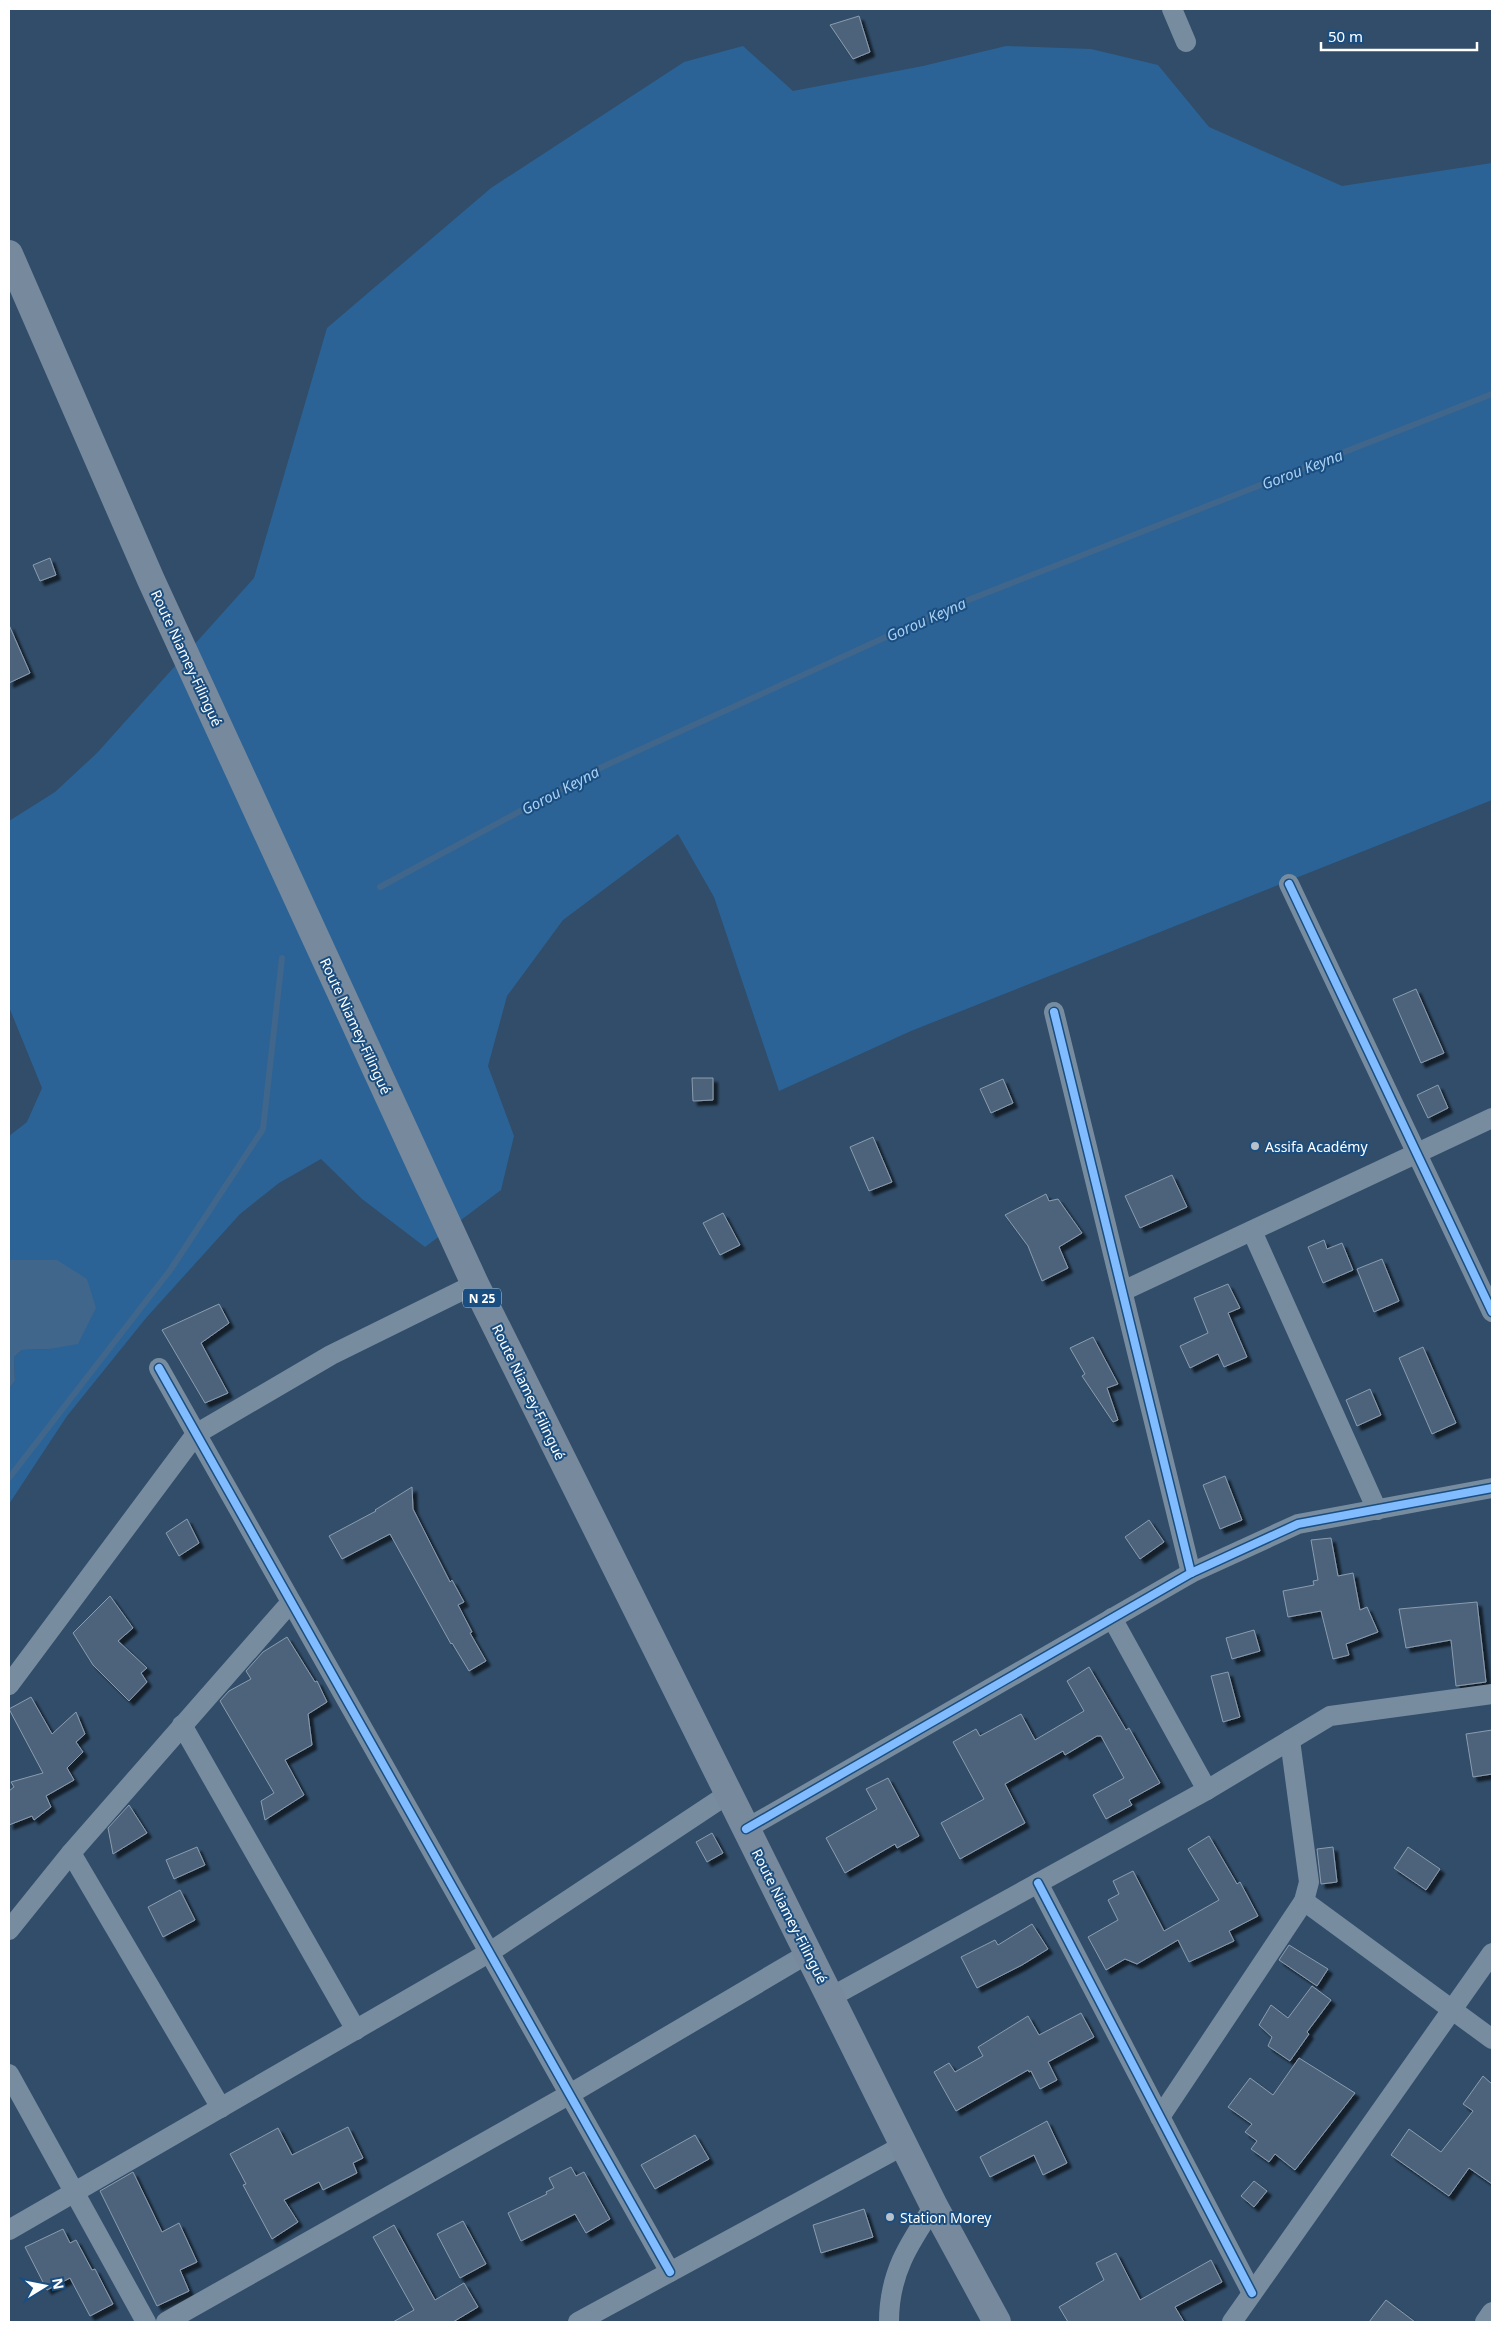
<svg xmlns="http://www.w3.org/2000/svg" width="1501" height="2331" viewBox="0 0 1501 2331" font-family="'Noto Sans',sans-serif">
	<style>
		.green { fill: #2b6396 }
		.water { fill: #40668b }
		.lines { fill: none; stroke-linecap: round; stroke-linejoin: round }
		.stream { stroke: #40668b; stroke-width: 6 }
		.building { fill: #4e647b; stroke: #8b9cae; filter: url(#shadow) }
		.street { stroke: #778c9f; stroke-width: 20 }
		.primary { stroke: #76899d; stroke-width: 28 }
		.cycleway-casing { stroke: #1a4e80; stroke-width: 11 }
		.cycleway { stroke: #80bcff; stroke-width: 8 }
		.poi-dot { fill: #b7c1ca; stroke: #1a4e80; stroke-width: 2 }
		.labels { text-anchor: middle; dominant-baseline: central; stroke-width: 4; stroke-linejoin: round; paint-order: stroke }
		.shield { fill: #1a4e80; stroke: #bacad9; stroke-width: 1 }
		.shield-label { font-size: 12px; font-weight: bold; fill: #fff }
		.street-label { font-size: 14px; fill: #fff; stroke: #1a4e80 }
		.poi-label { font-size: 14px; fill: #fff; stroke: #1a4e80; text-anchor: start }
		.water-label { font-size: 15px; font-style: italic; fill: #a9d0f2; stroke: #1a4e80 }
	</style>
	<defs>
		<filter id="shadow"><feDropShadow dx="4.5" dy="4.5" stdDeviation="1" flood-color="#0009"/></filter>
	</defs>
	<rect width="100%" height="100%" fill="#314d69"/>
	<!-- green -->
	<path class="green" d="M743,46l50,45 130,-25 83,-20 85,3 67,16 51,62 133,59 150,-23v637l-581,231 -132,60 -65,-194 -36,-63 -115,86 -56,76 -19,70 26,70 -13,54 -76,57 -63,-48 -41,-40 -42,24 -39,31 -94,104 -79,98 -58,88v-115l6,-8 -1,-24 8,-7 27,-1 8,-89h-48v-124l18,-14 15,-34 -33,-81v-186l46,-29 42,-39 157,-175 73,-250 164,-140 193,-126z"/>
	<!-- water -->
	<path class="water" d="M9,1260h48l30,19 9,29 -18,36 -29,5 -27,1 -8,7 1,24 -6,8z"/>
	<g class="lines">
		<!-- stream -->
		<g class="stream">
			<path d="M380,887l220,-119 358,-164 534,-210"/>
			<path d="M9,1478l162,-209 92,-140 19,-171"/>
		</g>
	</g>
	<!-- building -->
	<g class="building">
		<path d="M859,16l11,36 -17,7 -23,-34z"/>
		<path d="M50,558l6,17 -16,6 -7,-16z"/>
		<path d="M9,625l21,48 -21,10z"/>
		<path d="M1416,989l28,64 -23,10 -28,-64z"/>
		<path d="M692,1078h21v22l-20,1z"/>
		<path d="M1003,1079l10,24 -22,10 -11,-24z"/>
		<path d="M1438,1085l10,23 -20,10 -11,-23z"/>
		<path d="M873,1137l19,45 -23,9 -19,-44z"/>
		<path d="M1172,1175l15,32 -47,21 -15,-32z"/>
		<path d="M1046,1194l3,7 9,-2 24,34 -23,14 9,21 -26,13 -14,-35 -23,-31z"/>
		<path d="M723,1213l17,32 -20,10 -17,-32z"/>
		<path d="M1324,1240l3,9 15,-6 11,27 -30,13 -15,-36z"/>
		<path d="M1382,1259l17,42 -25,11 -17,-43z"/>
		<path d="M1228,1284l12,24 -12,5 19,44 -23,10 -6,-13 -28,14 -10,-22 28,-13 -14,-35z"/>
		<path d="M219,1304l10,19 -28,20 27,50 -23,10 -43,-73z"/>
		<path d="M1093,1337l25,47 -11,4 11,32 -5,2 -31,-46 3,-2 -15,-26z"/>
		<path d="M1423,1347l33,76 -24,11 -33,-76z"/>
		<path d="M1370,1389l11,26 -24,11 -11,-26z"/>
		<path d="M1225,1476l17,44 -22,9 -17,-44z"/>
		<path d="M412,1487l1,22 37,73 2,-2 12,22 -6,3 14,27 -2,1 16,28 -17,10 -17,-28 -1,1 -61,-110 -48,25 -13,-23 47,-25 -1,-1z"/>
		<path d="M187,1519l12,24 -20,13 -13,-23z"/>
		<path d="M1149,1520l15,22 -24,17 -15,-22z"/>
		<path d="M1331,1538l7,38 15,-3 7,37 7,-3 11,25 -32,12 3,11 -16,4 -12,-48 -33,6 -5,-26 31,-6 -1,-4 5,-1 -7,-40z"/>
		<path d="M110,1596l23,32 -15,13 29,27 -6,5 6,9 -18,19 -36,-36 -20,-32z"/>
		<path d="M1477,1602l9,80 -30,4 -5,-46 -45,8 -7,-39z"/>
		<path d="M1254,1630l6,21 -28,8 -6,-21z"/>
		<path d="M287,1637l28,45 2,-1 10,21 -19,12 4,31 -27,15 19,35 -39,25 -4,-19 13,-8 -54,-92 9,-10 22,-12 -5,-8 17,-19z"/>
		<path d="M1089,1667l37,63 3,-2 31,55 -31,17 3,5 -26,14 -13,-24 31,-17 -23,-42h-4l-32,19 -2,-4 -58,33 20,39 -65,36 -19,-36 43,-24 -31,-57 23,-13 4,7 41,-22 14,26 49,-29 -17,-30z"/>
		<path d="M1228,1672l12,45 -17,5 -12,-46z"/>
		<path d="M31,1697l21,37 24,-22 9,22 -9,8 7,10 -16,16 7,12 -28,16 5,11 -17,13 -2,-4 -23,9v-34l5,-4 -3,-5 32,-9 -34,-64z"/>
		<path d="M1492,1730v44l-19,3 -7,-43z"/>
		<path d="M888,1778l31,58 -22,12 -2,-4 -50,29 -19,-35 51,-29 -11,-20z"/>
		<path d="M129,1805l18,28 -34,21 -5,-26z"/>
		<path d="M712,1833l11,20 -16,9 -11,-20z"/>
		<path d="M1209,1836l28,48 3,-2 18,34 -29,15 5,10 -45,21 -11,-22 -41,24 -12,-5 -19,11 -18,-33 30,-17 -10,-20 11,-6 -6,-13 20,-10 31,60 55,-31 -31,-51z"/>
		<path d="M197,1847l8,18 -31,14 -8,-19z"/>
		<path d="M1333,1847l4,35 -16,2 -4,-35z"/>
		<path d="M1408,1847l32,22 -14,21 -32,-22z"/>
		<path d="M180,1890l15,30 -32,17 -15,-30z"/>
		<path d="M1032,1924l16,25 -26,16 -45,23 -16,-31 34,-17 3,5z"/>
		<path d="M1289,1945l39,24 -11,17 -38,-26z"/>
		<path d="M1312,1986l19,14 -24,32 2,2 -19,27 -22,-15 4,-9 -13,-12 12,-20 17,13z"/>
		<path d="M1081,2013l13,24 -46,25 9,18 -17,9 -9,-18 -2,1 -1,-2 -72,41 -22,-39 15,-9 6,9 28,-16 -5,-9 50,-31 11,19z"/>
		<path d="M1299,2058l56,35 -60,77 -20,-16 -6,8 -18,-13 6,-8 -12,-9 7,-8 -24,-17 22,-29 23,17z"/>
		<path d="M1483,2076l9,8v100l-23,-16 -20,28 -58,-41 18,-26 32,23 32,-41 -10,-7z"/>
		<path d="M1047,2121l20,42 -24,12 -9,-20 -44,22 -10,-20z"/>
		<path d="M348,2127l15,31 -10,5 4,10 -34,17 -4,-8 -35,18 14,22 -26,17 -29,-54 3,-1 -16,-30 48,-26 14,27z"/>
		<path d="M695,2135l14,24 -54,30 -14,-24z"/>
		<path d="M571,2167l5,9 8,-4 26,47 -24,14 -11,-19 -54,27 -13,-28 39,-19 -1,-2 8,-4 -5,-10z"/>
		<path d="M133,2172l29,60 17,-9 18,39 -17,8 9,21 -32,15 -57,-115z"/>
		<path d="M1254,2181l13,10 -13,16 -13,-11z"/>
		<path d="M864,2209l9,28 -52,16 -8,-28z"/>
		<path d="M463,2221l23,43 -26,14 -23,-44z"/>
		<path d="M394,2225l41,75 29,-17 14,24 -25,15h-60l21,-12 -41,-73z"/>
		<path d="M63,2229l7,14 6,-3 16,30 3,-1 18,35 -23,12 -20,-38 -23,12 -22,-43z"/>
		<path d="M1116,2253l24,47 71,-40 11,22 -47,25 9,15h-116l-9,-15 45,-27 -8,-17z"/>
		<path d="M1386,2300l29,22h-46z"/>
	</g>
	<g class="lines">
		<!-- street -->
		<g class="street">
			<path d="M1172,9l14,33"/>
			<path d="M1289,884l203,428"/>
			<path d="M1054,1012l137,561"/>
			<path d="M1252,1231l125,279"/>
			<path d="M1123,1291l369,-173"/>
			<path d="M159,1368l511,904"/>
			<path d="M1112,1618l95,172"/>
			<path d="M9,1685l187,-251 135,-79 144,-71"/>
			<path d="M182,1725l174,305"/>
			<path d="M746,1829l445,-256 107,-49 194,-36"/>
			<path d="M71,1853l150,255"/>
			<path d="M1038,1883l214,410"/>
			<path d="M1304,1901l188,138"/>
			<path d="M9,1930l62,-77 220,-251"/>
			<path d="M831,1997l376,-207 123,-74 162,-22"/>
			<path d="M9,2074l137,248"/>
			<path d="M1160,2117l144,-216 5,-19 -19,-142"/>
			<path d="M9,2230l481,-278 238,-158"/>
			<path d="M166,2322l404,-228 239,-141"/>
			<path d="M578,2322l326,-177"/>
			<path d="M889,2322c0,-48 19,-77 45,-116"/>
			<path d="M1232,2322l260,-369"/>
			<path d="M1485,2322l7,-10"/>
		</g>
		<!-- primary -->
		<path class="primary" d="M9,254l142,326 324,704 459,922 63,116"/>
		<defs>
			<g id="cycleway">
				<path d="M1289,884l203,428"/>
				<path d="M1054,1012l137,561"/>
				<path d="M159,1368l511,904"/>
				<path d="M746,1829l445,-256 107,-49 194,-36"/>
				<path d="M1038,1883l214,410"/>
			</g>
		</defs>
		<!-- cycleway casing -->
		<use href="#cycleway" class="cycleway-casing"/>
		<!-- cycleway -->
		<use href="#cycleway" class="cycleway"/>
	</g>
	<!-- markers -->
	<g class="poi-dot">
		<circle cx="1255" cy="1146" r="5"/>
		<circle cx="890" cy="2217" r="5"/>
	</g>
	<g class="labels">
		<!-- shield labels -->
		<rect class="shield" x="463" y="1288.5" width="38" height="19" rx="4"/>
		<g class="shield-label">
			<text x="482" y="1298">N 25</text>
		</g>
		<!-- street labels -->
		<g class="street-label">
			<text transform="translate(187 658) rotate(65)">Route Niamey-Filingué</text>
			<text transform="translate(356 1026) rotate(65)">Route Niamey-Filingué</text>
			<text transform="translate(529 1392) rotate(64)">Route Niamey-Filingué</text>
			<text transform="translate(790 1916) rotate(63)">Route Niamey-Filingué</text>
		</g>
		<!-- poi labels -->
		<g class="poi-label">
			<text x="1265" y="1146">Assifa Académy</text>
			<text x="900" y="2217">Station Morey</text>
		</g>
		<!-- water labels -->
		<g class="water-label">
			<text transform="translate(1302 469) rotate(-21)">Gorou Keyna</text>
			<text transform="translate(926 619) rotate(-24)">Gorou Keyna</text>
			<text transform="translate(560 790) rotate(-28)">Gorou Keyna</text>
		</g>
	</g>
	<!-- border -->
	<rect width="1501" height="2331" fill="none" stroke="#ffffff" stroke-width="20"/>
	<!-- north arrow -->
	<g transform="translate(45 2286) rotate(80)" stroke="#1a4e80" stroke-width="4" paint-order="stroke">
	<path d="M0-4L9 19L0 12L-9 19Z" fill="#ffffff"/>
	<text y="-8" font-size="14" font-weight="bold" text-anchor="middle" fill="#ffffff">N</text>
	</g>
	<!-- scale -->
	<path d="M1321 42v8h156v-8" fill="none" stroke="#ffffff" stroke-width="2.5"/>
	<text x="1328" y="42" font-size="15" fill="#ffffff" stroke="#1a4e80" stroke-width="4" paint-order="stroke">50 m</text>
</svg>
